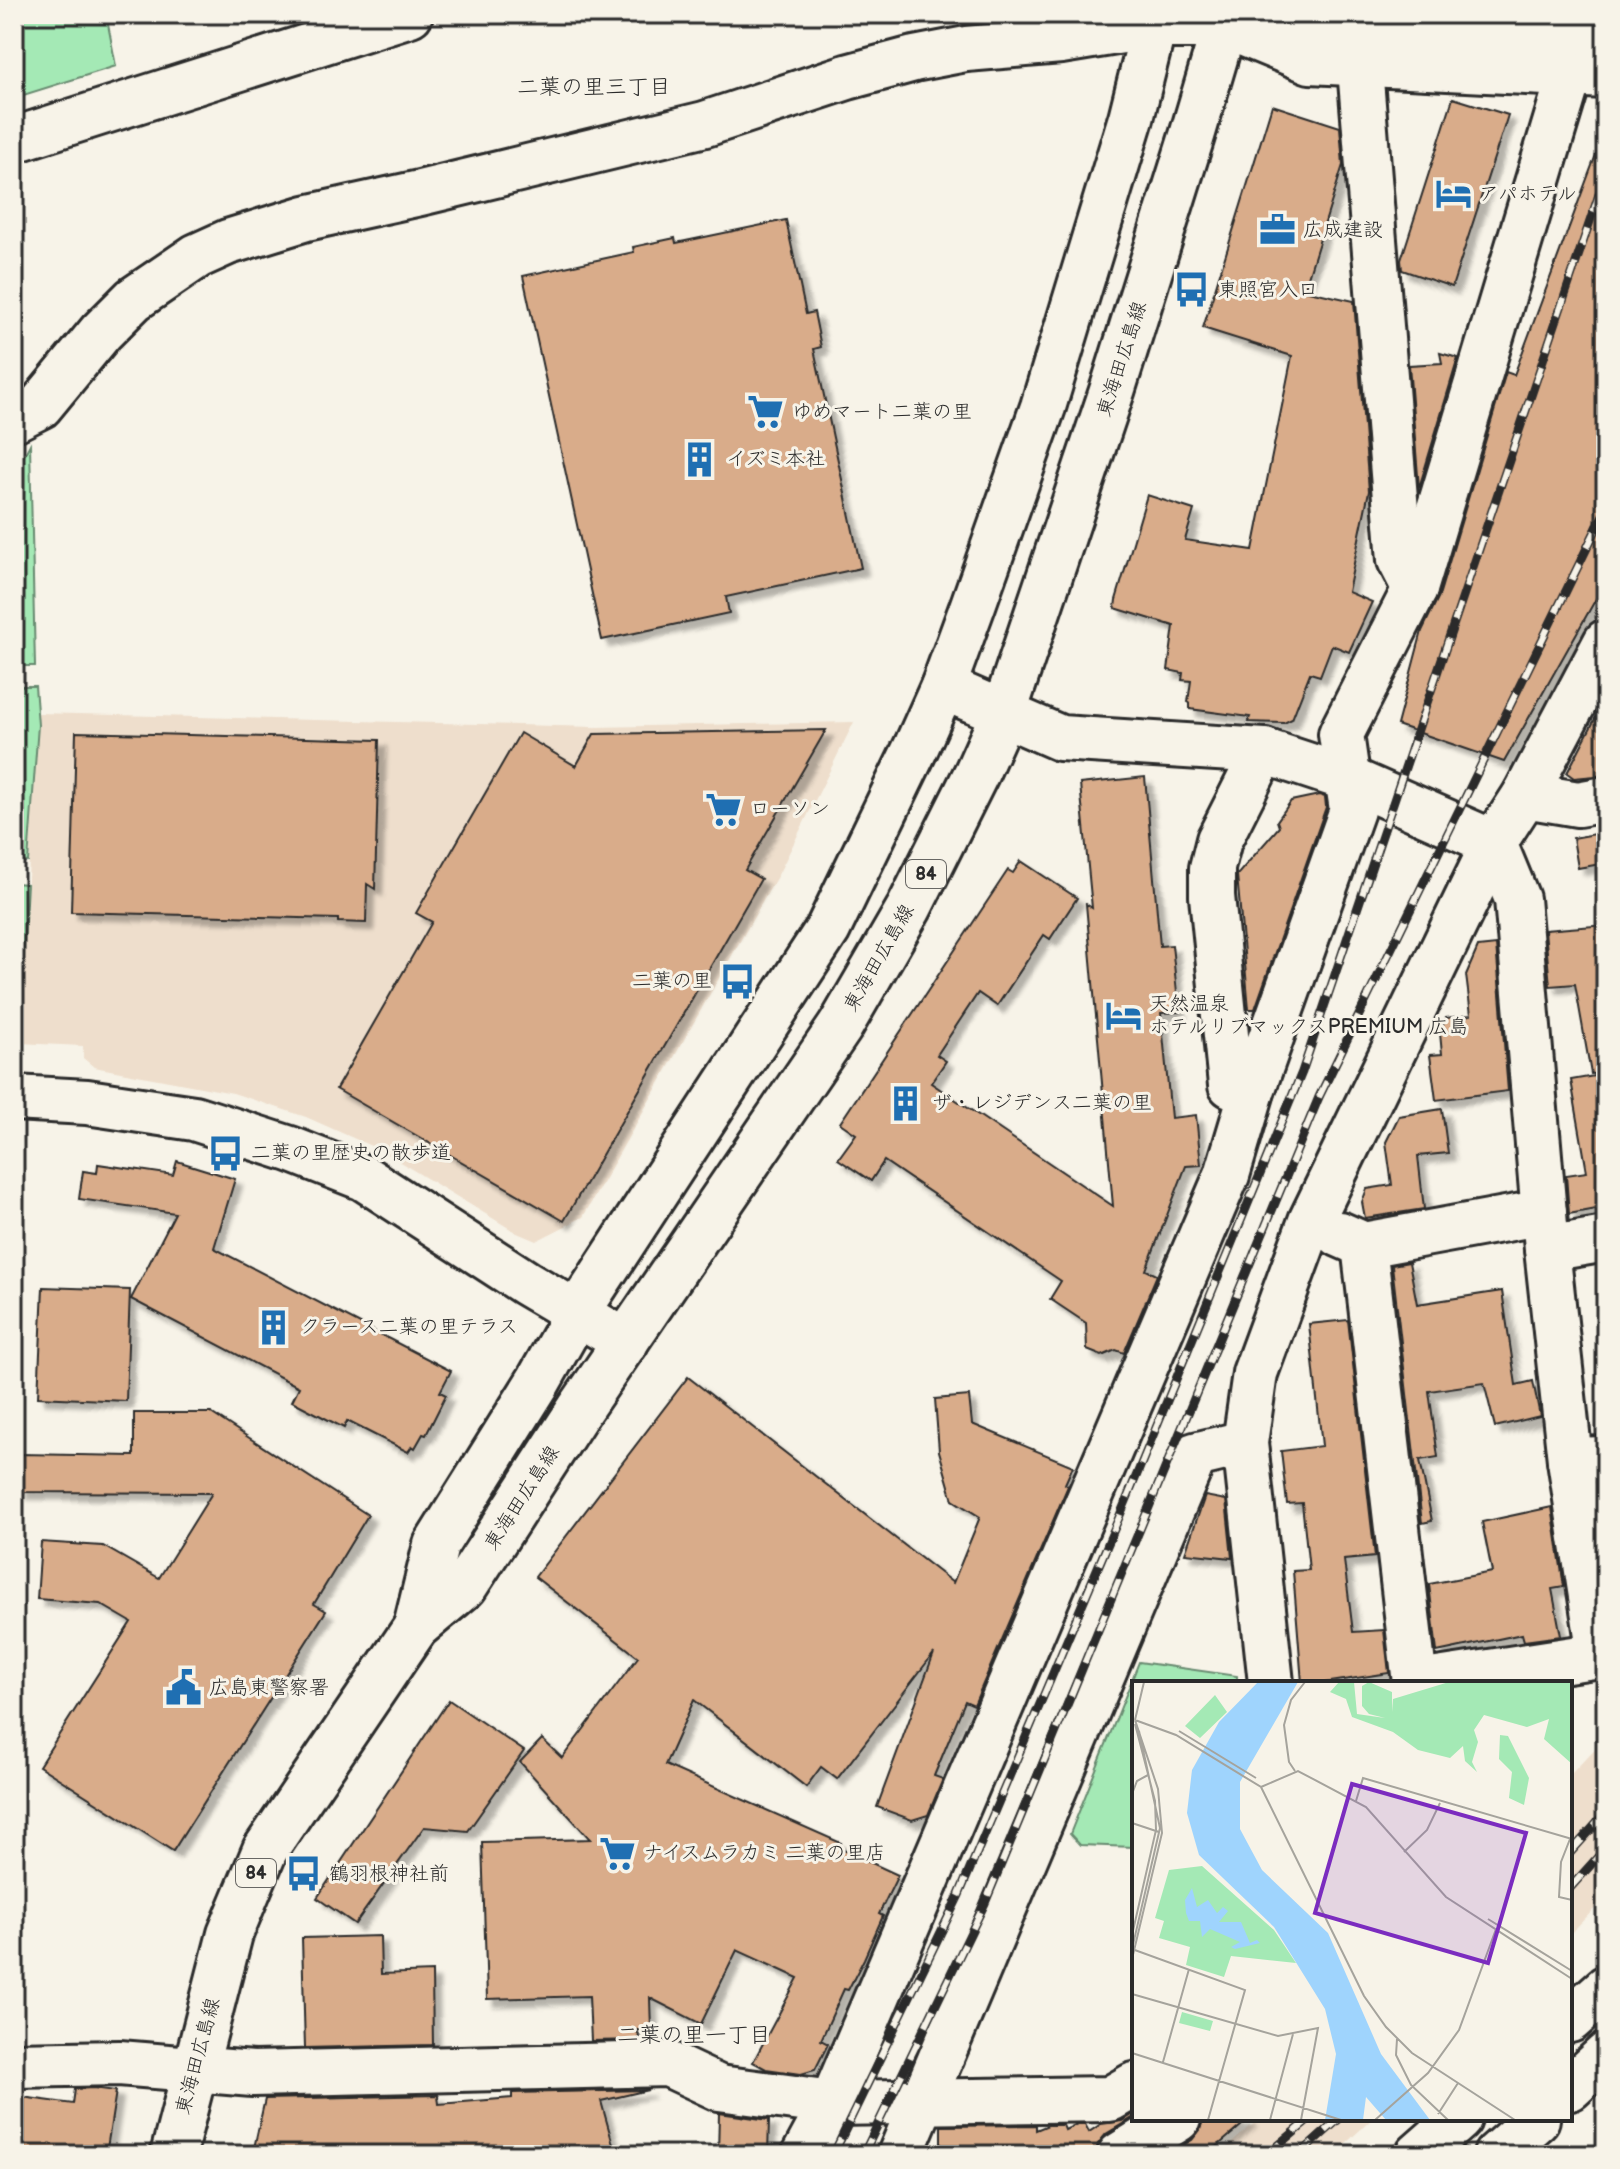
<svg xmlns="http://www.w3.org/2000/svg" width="1620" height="2169" viewBox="0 0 1620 2169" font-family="'Balsamiq Sans','Klee One',sans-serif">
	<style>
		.built { fill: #eedecc }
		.green { fill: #a4e9b5; stroke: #688a70; stroke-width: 2 }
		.building { fill: #d9ac8a; stroke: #2b2b2b; stroke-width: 2; filter: url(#shadow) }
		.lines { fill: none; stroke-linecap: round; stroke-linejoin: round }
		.minor-casing { stroke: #2b2b2b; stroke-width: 50 }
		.major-casing { stroke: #2b2b2b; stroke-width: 50 }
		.minor { stroke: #f7f3e8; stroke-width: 44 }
		.major { stroke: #f7f3e8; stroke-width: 44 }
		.rail-casing { stroke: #2b2b2b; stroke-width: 9 }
		.rail { stroke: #f7f3e8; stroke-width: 6; stroke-dasharray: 18; stroke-linecap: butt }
		.labels { text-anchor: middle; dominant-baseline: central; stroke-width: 6; stroke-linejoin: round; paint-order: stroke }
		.shield { fill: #f7f3e8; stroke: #686764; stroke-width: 2 }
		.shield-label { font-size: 18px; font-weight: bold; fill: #2b2b2b }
		.poi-label { font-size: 20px; fill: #2b2b2b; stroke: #f7f3e8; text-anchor: start }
		.street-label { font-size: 20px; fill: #2b2b2b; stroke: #f7f3e8 }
		.neighbourhood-label { font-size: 22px; fill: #2b2b2b; stroke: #f7f3e8 }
		.inset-road { fill: none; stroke: #a5a39c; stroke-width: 2 }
		.view { fill: #7b2cbf; fill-opacity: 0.15; stroke: #7b2cbf; stroke-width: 4 }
		.inset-edge { fill: none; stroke: #2b2b2b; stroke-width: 4 }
	</style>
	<defs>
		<filter id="shadow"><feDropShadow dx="7" dy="7" stdDeviation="2" flood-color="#0004"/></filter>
	</defs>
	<rect width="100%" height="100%" fill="#f7f3e8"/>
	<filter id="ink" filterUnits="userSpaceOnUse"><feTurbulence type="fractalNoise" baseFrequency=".0125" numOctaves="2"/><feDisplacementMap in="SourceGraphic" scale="16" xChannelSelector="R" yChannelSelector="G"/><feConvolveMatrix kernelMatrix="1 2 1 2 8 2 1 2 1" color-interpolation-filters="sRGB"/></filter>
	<g filter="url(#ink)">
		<!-- built -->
		<g class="built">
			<path d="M38,713l557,14 259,-5 -75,151 -196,344 -47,24 -19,-8 -137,-83 -74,-33 -73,-24 -139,-26 -11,-9v-12l-65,-3z"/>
			<path d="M1606,1737v160l-36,37v-159z"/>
			<path d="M1259,2119h113l-39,36h-115z"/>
		</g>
		<!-- green -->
		<g class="green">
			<path d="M14,14h92l10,52 -102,32z"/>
			<path d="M30,444l5,222h-21v-192z"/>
			<path d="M14,686h21l3,39 -10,137 -14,-1z"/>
			<path d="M14,883l13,1 -10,184h-3z"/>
			<path d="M16,1142l3,131 -5,5v-134z"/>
			<path d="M1139,1662l98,14v7h-103v164l-54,-2 -10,-11z"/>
		</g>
		<!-- building -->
		<g class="building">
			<path d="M1453,98l55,17 -56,172 -50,-17 -1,-10z"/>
			<path d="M1272,105l68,22 3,38 -39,125 50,11 15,190 -21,101 24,10 -23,50 -17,-7 -12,31 -10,-3 -18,46 -8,4 -36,-1 2,-5 -60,-8v-6l-2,-1 3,-21 -9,-1 1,-7 -15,-3 6,-44 -59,-18 1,-8 31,-105 47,15 -9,30 68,10 39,-194 -89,-28z"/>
			<path d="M1603,136h3v445l-102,181 -107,-37 25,-94 17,-35 67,-224 8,3z"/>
			<path d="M786,220l20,94 8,-2 7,35 -7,2 47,219 -135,29 3,16 -127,27 -79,-364 111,-24 -1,-5 42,-9 1,5z"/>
			<path d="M1440,353l18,5 -39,130 -10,-123 33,-2z"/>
			<path d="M1606,698v77l-32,3 -7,-5z"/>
			<path d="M826,730l-81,140 16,9 -197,342 -228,-132 96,-167 -16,-9 104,-180 56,33 18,-32z"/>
			<path d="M76,732l303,8 -4,149 -8,-5 -1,39 -28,-1v-3l-267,-7z"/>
			<path d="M1145,777l15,169 12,-1 7,67 -18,1 10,105 25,-3 5,50 -15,1 -40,104 11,5 -33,78 -8,-3 -14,6 -15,-6 -1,-27 -36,-24 11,-18 -177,-120 -13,20 -33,-22 18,-25 -16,-11 168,-253 5,3 8,-12 56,37 -27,41 -6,-4 -47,71 -19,-13 -41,62 9,6 -15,22 182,123 -27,-302 6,4 -12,-124z"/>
			<path d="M1319,795l6,2 1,10 -71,202h-6l-12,-134 42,-48 -2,-6 14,-20z"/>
			<path d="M1606,832v31l-28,5 -5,-30z"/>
			<path d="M1606,925v148l-15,1 -16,-90 -25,2 -5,-56z"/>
			<path d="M1496,945l12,146 -72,9 -6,-45 12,-1 -2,-21 6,-15 25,-3 -5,-40 12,-28z"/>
			<path d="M1606,1074v133l-37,7 -3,-39 21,-3 -16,-92z"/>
			<path d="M1442,1109l6,44 -30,3 6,53 -59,9 -3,-16 5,-13 25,-4 -6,-43 13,-26z"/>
			<path d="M177,1161l58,18 -21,69 237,123 -11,21 6,3 -20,40 -3,-1 -8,14 -3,-2 -4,6 -61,-31 -3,7 -52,-27 7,-14 -168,-88 44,-86 -96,-14 4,-28 14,2 1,-9 75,11z"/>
			<path d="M1409,1262l8,42 85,-13 14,94 17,-4 7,35 -45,11 -11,-44 -55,8 9,66 -18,3 12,61 -10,2 -30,-258z"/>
			<path d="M43,1287l87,3 -4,111 -88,-4z"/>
			<path d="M1348,1320l27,237 -31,3 9,72 31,-2 5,43 -65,10h-22l-9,-112 16,-1 -7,-67 -15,1 -6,-53 41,-5 -13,-122z"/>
			<path d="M688,1377l265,206 27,-66 -27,-17 -14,-49 -4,-52 34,-3 3,28 101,42 -8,18 3,2 -94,219 -9,-4 -31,75 9,3 -15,36 -16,5 -35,-13 57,-154 -97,126 -16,-12 -15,20 -112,-87 -29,65 176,78 -2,5 59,27 -19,39 4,2 -19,43 -16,31 -4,-1 -23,51 7,4 -13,26 -14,4 -35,-5 -13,-7 45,-84 -61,-28 -36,74 -51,-26 1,32h-14l3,10 -49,1 -2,-45 -102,3 -5,-157 108,-3 -70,-77 22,-23 20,19 76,-101 -103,-80z"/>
			<path d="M134,1413h77l157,102 -54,89 12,7 -153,240 -134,-85 92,-144 -31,-18 -63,-5 4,-57 62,4 56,32 53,-85 -192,-1v-38l114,2z"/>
			<path d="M1205,1496l21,4 6,58 -47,-5z"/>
			<path d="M1552,1507l12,80 -12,2 9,47 -37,5 -2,-7 -85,18 -8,-68 63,-12 -10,-50z"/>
			<path d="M449,1700l75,51 -56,80 -44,-4 -69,97 -38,-26z"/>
			<path d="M380,1936l1,38 51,-2 1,73 -128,3 -3,-110z"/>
			<path d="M93,2088l23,3 -10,64h-92v-48l6,1 1,-11 52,7 2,-15z"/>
			<path d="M648,2090l-47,11 15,54h-331l-31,-7 11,-49 173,-4 1,9 73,-6v-5z"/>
			<path d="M719,2113l50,7 -1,35h-50z"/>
			<path d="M1134,2114v3l-28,17 -8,10 -3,11h-154v-29l95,-1v5l12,-5h15l2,5 12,-6h8l4,8 12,-8 21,-3z"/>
			<path d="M1203,2119h46l-42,36h-40l25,-15 8,-10z"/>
		</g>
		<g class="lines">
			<defs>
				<g id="minor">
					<path d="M1242,33l68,28 296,15"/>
					<path d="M1363,66l-2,14 39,480 15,29"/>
					<path d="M14,140l396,-126"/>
					<path d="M14,419l26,-13 61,-74 33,-33 63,-43 31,-14 78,-24 114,-25 285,-69 142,-47 67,-18 52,-10 95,-8 92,-15h168l285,14"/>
					<path d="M943,687l117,51 204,13 82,27 148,65 23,56 30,350 23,211 30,195 -182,28"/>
					<path d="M1525,795l53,9 28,-5"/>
					<path d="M1252,1091l-21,-6 -19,-189v-28l7,-28 45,-89"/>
					<path d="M14,1098l73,4 107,16 96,31 74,29 162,105 100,59"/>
					<path d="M1339,1234l25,11 180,-33"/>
					<path d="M1364,1245l51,438"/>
					<path d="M1547,1249l59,-10"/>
					<path d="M1570,1460l36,-1"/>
					<path d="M1271,1683l-26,-240 10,-70 56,-152 183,-378 31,-48 81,-153"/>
					<path d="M14,2065l105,-2 134,11 415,-10 51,24 113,15 278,-4 24,-14"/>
					<path d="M804,2155l28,-52 395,-928 25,-84 100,-281 -11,-76 74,-145 155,-515"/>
					<path d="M900,2155l295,-700 50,-12"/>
					<path d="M1120,2155l58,-36"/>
				</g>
				<g id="major">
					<path d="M416,1627l20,-82 102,-163 39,-69 251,-384 89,-184 26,-58 30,-82 70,-198 88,-289 26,-104"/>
					<path d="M1570,2020l36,-32"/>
					<path d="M1570,2088l36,-33"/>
					<path d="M173,2155l57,-221 35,-84 151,-223 49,-41 114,-176 261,-383 69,-119 68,-136 27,-60 109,-324 79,-252 36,-122"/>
					<path d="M1418,2155l41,-36"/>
					<path d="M1496,2155l41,-36"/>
				</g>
			</defs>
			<!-- minor casing -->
			<use href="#minor" class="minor-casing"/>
			<!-- major casing -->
			<use href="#major" class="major-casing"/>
			<!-- minor -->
			<use href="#minor" class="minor"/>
			<!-- major -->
			<use href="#major" class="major"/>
			<defs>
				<g id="rail">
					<path d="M1570,1853l36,-40"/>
					<path d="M1570,1888l36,-40"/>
					<path d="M833,2155l126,-260 167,-394 176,-429 304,-898"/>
					<path d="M863,2155l122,-252 334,-806 287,-588"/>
					<path d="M1267,2155l43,-36"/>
					<path d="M1299,2155l40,-36"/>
				</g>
			</defs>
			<!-- rail casing -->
			<use href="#rail" class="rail-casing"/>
			<!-- rail -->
			<use href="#rail" class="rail"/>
		</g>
	</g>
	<!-- icons -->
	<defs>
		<symbol id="hotel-bare" viewBox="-9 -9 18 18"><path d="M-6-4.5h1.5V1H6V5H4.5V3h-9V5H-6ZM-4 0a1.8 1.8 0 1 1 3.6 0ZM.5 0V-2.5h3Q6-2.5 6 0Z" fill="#1f6fb2" stroke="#f7f3e8" stroke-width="2.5" paint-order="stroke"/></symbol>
		<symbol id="office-bare" viewBox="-9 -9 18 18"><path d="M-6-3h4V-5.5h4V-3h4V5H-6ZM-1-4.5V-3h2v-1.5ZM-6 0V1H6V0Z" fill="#1f6fb2" stroke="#f7f3e8" stroke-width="2.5" paint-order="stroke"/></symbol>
		<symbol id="bus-bare" viewBox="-9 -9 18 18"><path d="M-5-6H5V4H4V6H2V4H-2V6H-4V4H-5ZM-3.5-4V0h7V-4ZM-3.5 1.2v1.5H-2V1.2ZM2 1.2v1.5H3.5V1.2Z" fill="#1f6fb2" stroke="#f7f3e8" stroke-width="2.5" paint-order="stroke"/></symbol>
		<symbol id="supermarket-bare" viewBox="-9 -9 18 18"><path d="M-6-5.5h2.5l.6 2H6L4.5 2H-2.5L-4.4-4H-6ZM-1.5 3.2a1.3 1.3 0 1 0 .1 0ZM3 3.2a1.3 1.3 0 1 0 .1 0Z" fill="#1f6fb2" stroke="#f7f3e8" stroke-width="2.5" paint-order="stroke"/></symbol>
		<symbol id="building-bare" viewBox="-9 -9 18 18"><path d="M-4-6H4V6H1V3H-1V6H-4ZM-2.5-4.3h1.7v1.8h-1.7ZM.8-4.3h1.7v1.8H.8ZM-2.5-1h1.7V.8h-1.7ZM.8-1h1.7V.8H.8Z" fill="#1f6fb2" stroke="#f7f3e8" stroke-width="2.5" paint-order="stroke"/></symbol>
		<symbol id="civic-bare" viewBox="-9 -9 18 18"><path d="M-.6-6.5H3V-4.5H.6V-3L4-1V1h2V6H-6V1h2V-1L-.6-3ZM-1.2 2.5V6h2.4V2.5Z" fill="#1f6fb2" stroke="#f7f3e8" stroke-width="2.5" paint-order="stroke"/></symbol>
	</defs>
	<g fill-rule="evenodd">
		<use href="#hotel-bare" x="1428" y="168" width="51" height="51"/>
		<use href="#office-bare" x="1252" y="204" width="51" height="51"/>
		<use href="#bus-bare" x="1166" y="264" width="51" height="51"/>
		<use href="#supermarket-bare" x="740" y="386" width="51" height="51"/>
		<use href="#building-bare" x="674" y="434" width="51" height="51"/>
		<use href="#supermarket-bare" x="698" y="784" width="51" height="51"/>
		<use href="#bus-bare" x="712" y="956" width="51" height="51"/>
		<use href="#hotel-bare" x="1098" y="990" width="51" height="51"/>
		<use href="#building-bare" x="880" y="1078" width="51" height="51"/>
		<use href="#bus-bare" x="200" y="1128" width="51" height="51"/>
		<use href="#building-bare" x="248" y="1302" width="51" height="51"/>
		<use href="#civic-bare" x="158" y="1662" width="51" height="51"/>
		<use href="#supermarket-bare" x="592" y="1828" width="51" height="51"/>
		<use href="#bus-bare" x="278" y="1848" width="51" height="51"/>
	</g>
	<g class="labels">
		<!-- shield labels -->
		<g class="shield">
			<rect x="906" y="860" width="40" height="28" rx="6"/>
			<rect x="236" y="1859" width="40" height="28" rx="6"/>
		</g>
		<g class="shield-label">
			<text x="926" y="874">84</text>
			<text x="256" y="1873">84</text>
		</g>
		<!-- poi labels -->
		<g class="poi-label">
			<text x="1479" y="194">アパホテル</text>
			<text x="1303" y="230">広成建設</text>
			<text x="1218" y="290">東照宮入口</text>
			<text x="792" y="412">ゆめマート二葉の里</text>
			<text x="726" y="459">イズミ本社</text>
			<text x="750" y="809">ローソン</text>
			<text x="712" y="981" text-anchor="end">二葉の里</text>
			<text x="1149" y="1004">天然温泉<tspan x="1149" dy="23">ホテルリブマックスPREMIUM 広島</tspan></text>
			<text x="932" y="1103">ザ・レジデンス二葉の里</text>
			<text x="251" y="1153">二葉の里歴史の散歩道</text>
			<text x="300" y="1327">クラース二葉の里テラス</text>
			<text x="209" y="1688">広島東警察署</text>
			<text x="643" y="1853">ナイスムラカミ 二葉の里店</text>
			<text x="329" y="1874">鶴羽根神社前</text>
		</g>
		<!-- street labels -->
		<g class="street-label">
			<text transform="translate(1122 359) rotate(-72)">東海田広島線</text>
			<text transform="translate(879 958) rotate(-60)">東海田広島線</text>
			<text transform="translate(522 1498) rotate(-57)">東海田広島線</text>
			<text transform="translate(198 2056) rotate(-75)">東海田広島線</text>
		</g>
		<!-- neighbourhood labels -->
		<g class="neighbourhood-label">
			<text x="594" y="87">二葉の里三丁目</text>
			<text x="694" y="2035">二葉の里一丁目</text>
		</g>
	</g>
	<!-- overview -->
	<g transform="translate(1132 1681)">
		<rect width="440" height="440" fill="#f7f3e8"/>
		<path d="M207,1h15l3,32 28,4 -16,-4 -7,-8v-20l7,-4 23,10v20l1,-13 56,-17h123v82l-28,-25 5,-20 -22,8 -43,-12 -10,15 4,12 -6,20 5,10 -12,-11 -2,-15 -13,12 -32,-8 -25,-18 -41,-15 -6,-18 -16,-7zM83,14l12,17 -27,26 -15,-12zM368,54l8,1 21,42 -5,27 -15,-7 3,-26 -13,-13zM70,185l72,64 22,33 -65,-7 -7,21 -38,-12 4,-18 -31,-9 5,-17 -9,-3 14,-48zM50,331l31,9 -3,10 -31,-8z" fill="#a4e9b5"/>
		<path d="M126,1h40l-58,100v47l22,41 66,63 53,121 49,66h-44l-20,-23 -3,23h-38l11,-66 -11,-45 -51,-82 -75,-72 -12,-42 5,-43 27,-48zM60,207l5,19 11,-7 9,13 6,-6 5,4 -9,11h22l9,21 7,-3 3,3 -25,6 -4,-2 9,-5 -30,-13 -8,8 -2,-16h-11l-3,-8 -1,-13z" fill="#9fd4fd"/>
		<path class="inset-road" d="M3,39l41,15 85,52 103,209 22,31 26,26 103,67M3,39l9,-38M47,50l77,47M163,90l-6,-9 -5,-37 7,-25 14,-18M129,106l37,-16 68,36 80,90 126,82M0,113l5,-13 11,-6M224,120l7,-23 209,61M0,142l27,9M438,158l-9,23 -2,35 13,3M272,171l23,-22 13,-27M356,238l84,52M0,254l24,-105 -1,-29 -20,-77M0,268l113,41 -37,130M0,268l28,-121 -21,-97M0,278l30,-126 -4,-44 -23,-69M0,313l146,42 40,-8 -17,92M265,358l-1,16 15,30 37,35M0,372l209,67M31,381l26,-93M306,433l20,-31M138,439l23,-86M243,439l53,-47 31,-43 37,-101"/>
		<path class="view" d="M220,103l174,49 -38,130 -173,-50z"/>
		<rect width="440" height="440" class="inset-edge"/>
	</g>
	<!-- margin -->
	<rect width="1620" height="2169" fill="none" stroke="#f7f3e8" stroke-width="48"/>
	<rect x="24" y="24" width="1572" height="2121" fill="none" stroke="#2b2b2b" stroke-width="3" filter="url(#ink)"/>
</svg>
